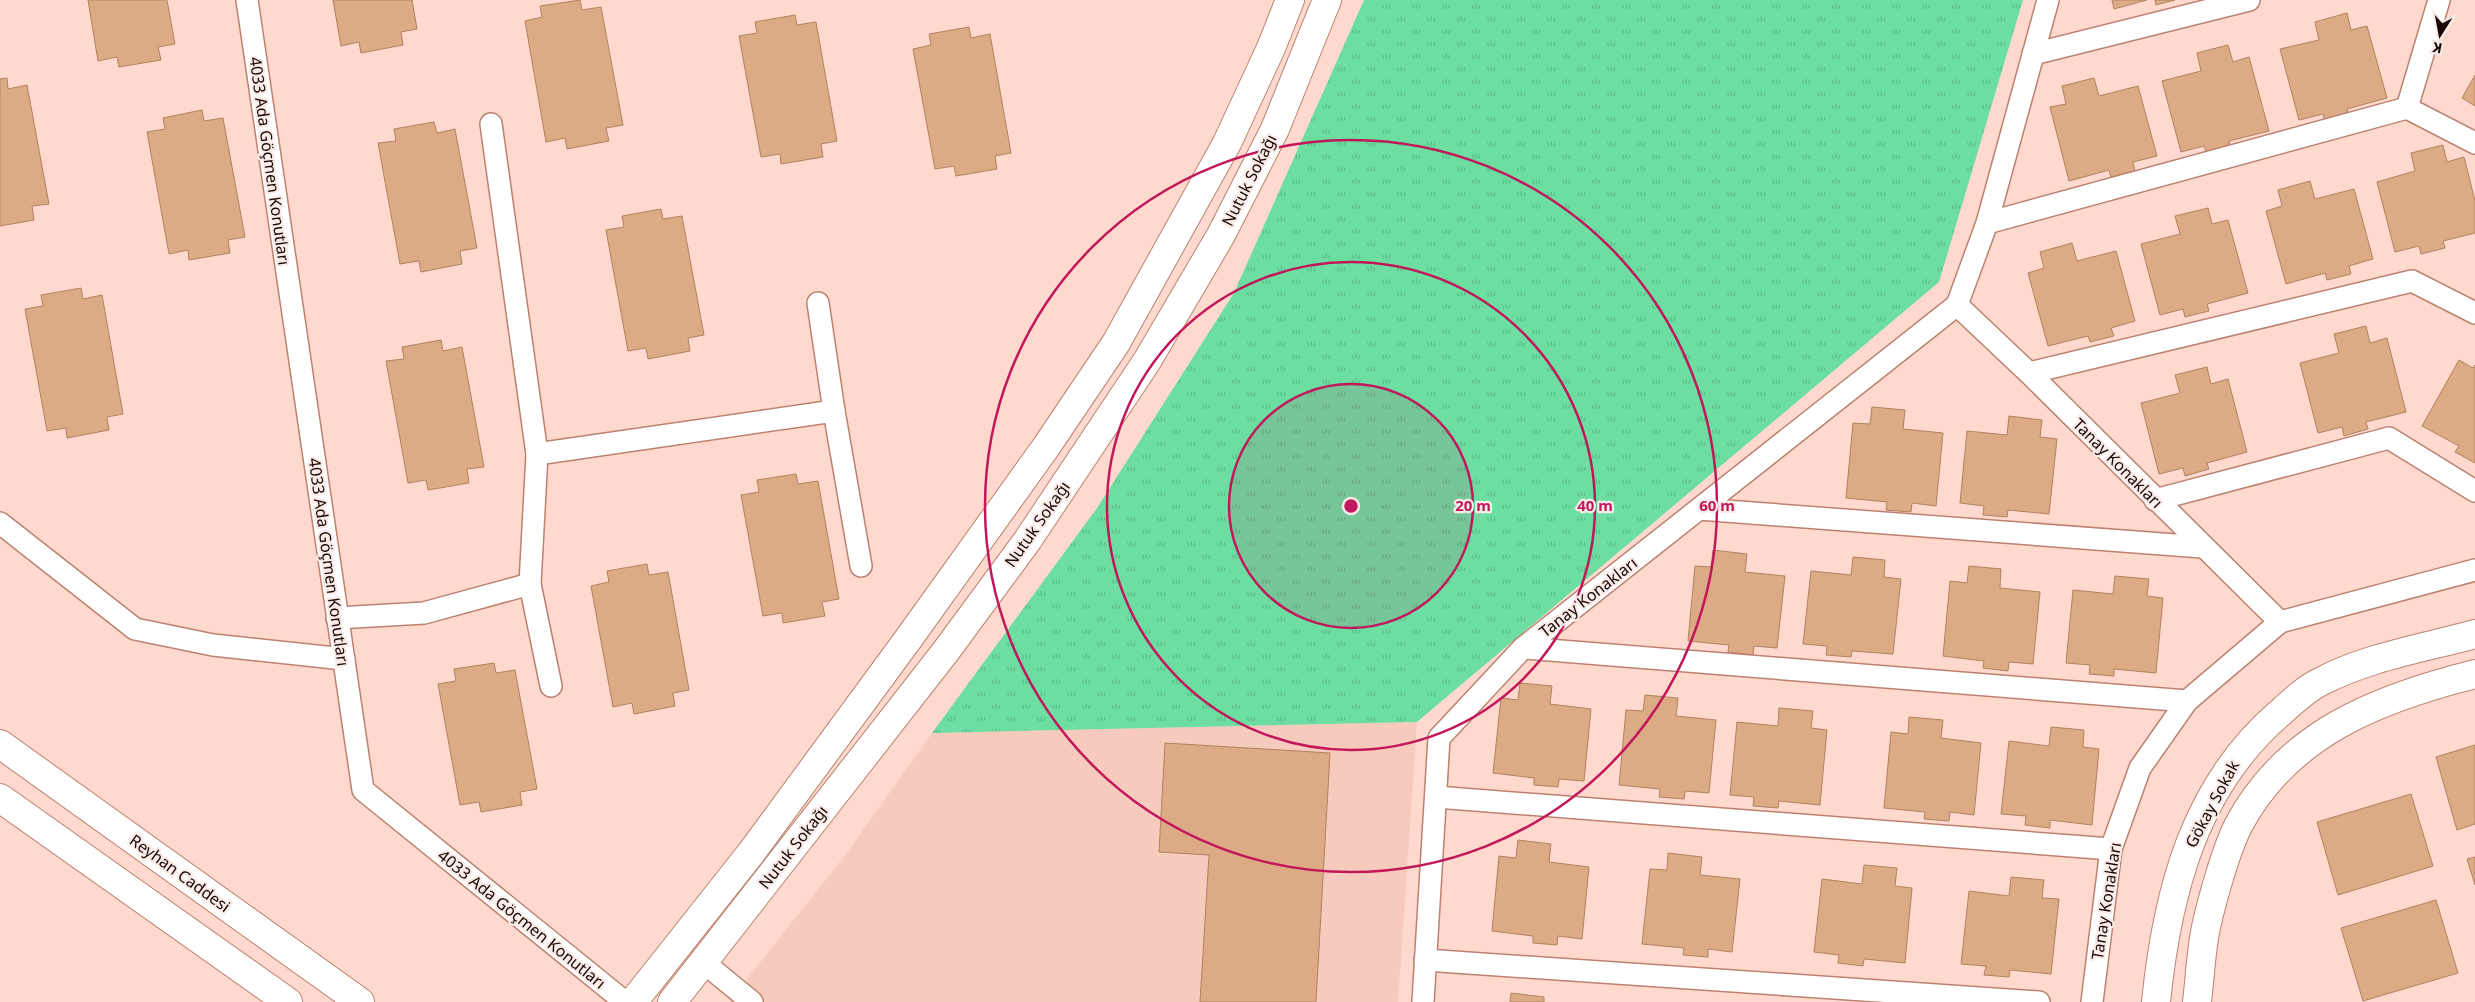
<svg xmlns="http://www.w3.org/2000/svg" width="2475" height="1002" viewBox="0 0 2475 1002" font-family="'Noto Sans',sans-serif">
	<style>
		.built { fill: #f6cbbe }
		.grass { fill: url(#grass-tufts) }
		.building { fill: #dcab86; stroke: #b1825f }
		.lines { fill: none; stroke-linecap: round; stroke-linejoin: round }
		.lane-casing { stroke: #bb8270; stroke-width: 24 }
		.street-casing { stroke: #bb8270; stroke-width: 30 }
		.primary-casing { stroke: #bb8270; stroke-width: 30 }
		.lane { stroke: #fff; stroke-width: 21 }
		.street { stroke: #fff; stroke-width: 28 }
		.primary { stroke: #fff; stroke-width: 28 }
		.ring { fill: none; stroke: #c2185b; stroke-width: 2.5 }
		.labels { text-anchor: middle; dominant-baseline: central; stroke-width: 4.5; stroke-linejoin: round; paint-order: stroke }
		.street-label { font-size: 16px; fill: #190602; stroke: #f9ece8 }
		.centre { fill: #c2185b; stroke: #f9ece8; stroke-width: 2.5 }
		.ring-label { font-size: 15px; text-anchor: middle; font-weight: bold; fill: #c2185b; stroke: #f9ece8; stroke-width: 4.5; stroke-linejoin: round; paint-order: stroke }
	</style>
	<defs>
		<pattern id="grass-tufts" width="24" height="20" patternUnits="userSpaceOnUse" patternTransform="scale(1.25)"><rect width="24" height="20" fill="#6cdea2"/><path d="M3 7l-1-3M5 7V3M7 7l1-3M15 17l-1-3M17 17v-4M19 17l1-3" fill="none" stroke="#5dbd8a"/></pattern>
	</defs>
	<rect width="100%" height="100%" fill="#ffd9cd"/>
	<!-- built -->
	<path class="built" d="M1417,722l-19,280h-669l117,-148 86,-121z"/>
	<!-- grass -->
	<path class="grass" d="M1364,0h659l-84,282 -522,440 -485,11 165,-225 137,-215z"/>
	<!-- building -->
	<g class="building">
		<path d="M88,0h79l8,44 -17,3 3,13 -42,7 -2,-10 -19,4z"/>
		<path d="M333,0h79l5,29 -16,3 2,13 -42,8 -2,-11 -18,4z"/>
		<path d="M580,0l2,10 19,-3 22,118 -17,3 3,13 -42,8 -2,-11 -19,4 -21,-121 17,-4 -2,-11z"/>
		<path d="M2112,0h35l-33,9z"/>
		<path d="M2155,0h20l-19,5z"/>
		<path d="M2347,13l4,17 16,-4 20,72 -40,11 2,7 -24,6 -2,-8 -24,6 -19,-71 39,-9 -4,-18z"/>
		<path d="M795,15l2,10 19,-3 21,119 -16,3 2,13 -42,7 -1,-10 -19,3 -22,-121 18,-3 -2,-11z"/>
		<path d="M969,27l2,11 19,-4 21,119 -16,3 2,13 -41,7 -2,-10 -19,3 -22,-120 18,-4 -2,-11z"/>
		<path d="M2228,45l5,17 16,-5 20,74 -40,10 1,7 -23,6 -3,-8 -23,6 -19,-71 39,-10 -4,-18z"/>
		<path d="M2475,75v31l-13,-8z"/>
		<path d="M7,78l1,11 19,-4 22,119 -17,2 2,14 -34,6v-147z"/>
		<path d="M2094,78l5,18 39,-10 19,70 -24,6 2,9 -24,6 -2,-7 -40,11 -19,-74 16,-3 -4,-18z"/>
		<path d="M202,110l2,11 19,-3 22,119 -17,3 2,13 -41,7 -1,-10 -19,4 -22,-122 18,-3 -2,-11z"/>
		<path d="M434,122l3,11 18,-4 22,119 -17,3 2,13 -41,8 -2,-11 -19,3 -22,-121 18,-2 -2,-12z"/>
		<path d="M2443,145l4,17 17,-5 11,44v32l-32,8 2,7 -24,6 -2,-8 -24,6 -18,-70 38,-11 -4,-18z"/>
		<path d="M2310,181l5,18 39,-10 19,70 -24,7 2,8 -24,6 -2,-7 -39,11 -20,-73 16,-5 -4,-16z"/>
		<path d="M2208,208l4,16 16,-4 20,73 -41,11 2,7 -24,6 -2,-8 -23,6 -19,-71 39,-10 -5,-18z"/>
		<path d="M661,209l2,10 19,-3 22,119 -16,3 2,13 -42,8 -2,-11 -18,3 -22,-121 18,-3 -2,-11z"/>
		<path d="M2072,243l5,18 39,-10 19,70 -24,7 3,8 -24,6 -2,-6 -40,10 -20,-73 16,-5 -4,-16z"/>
		<path d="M81,288l2,11 19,-4 21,119 -16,3 2,13 -42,8 -1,-10 -19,3 -22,-122 18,-3 -2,-11z"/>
		<path d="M2366,326l4,17 17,-5 19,74 -40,10 2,7 -24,7 -2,-9 -24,6 -18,-70 39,-10 -5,-19z"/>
		<path d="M441,340l2,11 19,-4 22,120 -17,2 2,14 -41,7 -2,-10 -18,3 -22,-122 18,-2 -2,-12z"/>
		<path d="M2459,360l14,8 2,-3v98l-20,-11 4,-6 -37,-20z"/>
		<path d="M2207,367l4,17 17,-5 19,73 -40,11 2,6 -24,7 -2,-8 -24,6 -18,-71 39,-10 -5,-18z"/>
		<path d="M1872,407l33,3 -2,19 40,4 -7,73 -24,-3 -1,9 -25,-2 1,-8 -41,-4 7,-75 17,1z"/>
		<path d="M2009,416l33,4 -2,17 17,2 -8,75 -41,-4 -1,7 -24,-2 1,-9 -24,-3 7,-72 40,4z"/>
		<path d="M796,474l2,10 20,-3 21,118 -17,3 3,14 -42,7 -1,-10 -19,3 -22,-121 18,-3 -2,-12z"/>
		<path d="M1713,550l34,4 -2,18 40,4 -8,72 -23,-2 -1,9 -25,-3 1,-7 -41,-4 7,-75 16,1z"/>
		<path d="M1853,557l32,3 -1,17 17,2 -8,75 -41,-3 -1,6 -25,-2 1,-9 -24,-2 8,-73 40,4z"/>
		<path d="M647,564l2,11 19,-3 21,118 -16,3 2,13 -41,8 -2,-11 -19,4 -22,-121 18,-4 -2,-11z"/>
		<path d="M1969,566l32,3 -1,19 40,4 -7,72 -24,-2 -1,9 -25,-3 1,-7 -41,-5 7,-75 17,2z"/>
		<path d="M2115,576l34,3 -2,17 16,2 -7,75 -42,-4v7l-25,-2 1,-9 -24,-2 7,-73 40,4z"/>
		<path d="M494,663l2,10 19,-3 22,119 -17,3 2,13 -41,7 -2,-10 -19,3 -22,-121 18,-3 -2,-12z"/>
		<path d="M1520,683l32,3 -2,18 41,5 -7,72 -25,-2 -1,8 -24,-2v-7l-41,-5 8,-75 17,2z"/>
		<path d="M1645,695l33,3 -2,18 40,4 -7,73 -24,-2 -1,8 -25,-2 1,-8 -41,-4 7,-75 17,1z"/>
		<path d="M1779,708l34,3 -2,17 16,2 -7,75 -41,-4 -1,7 -25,-2 1,-9 -24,-2 7,-73 41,4z"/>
		<path d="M1909,717l34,3 -2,18 40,5 -7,72 -24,-3 -1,9 -25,-2 1,-7 -41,-4 7,-76 17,2z"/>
		<path d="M2051,727l33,3 -1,17 16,2 -7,76 -42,-5v8l-25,-3 1,-9 -25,-2 8,-73 40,5z"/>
		<path d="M1165,743l165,10 -14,249h-116l9,-147 -50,-3z"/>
		<path d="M2475,745v79l-18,6 -21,-73z"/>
		<path d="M2411,794l22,72 -95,29 -21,-73z"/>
		<path d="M1518,840l33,4 -2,18 40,5 -7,72 -24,-3 -1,9 -24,-2v-7l-41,-5 7,-75 17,2z"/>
		<path d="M1668,853l34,4 -2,18 40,4 -8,73 -24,-3v8l-25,-2 1,-7 -42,-4 8,-75 17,1z"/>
		<path d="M2475,857v28l-8,-26z"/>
		<path d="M1864,865l33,3 -2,18 17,2 -7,75 -41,-4 -1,7 -25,-3 1,-8 -25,-3 8,-73 40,5z"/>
		<path d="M2011,877l33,3 -2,18 17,1 -8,75 -41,-4 -1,7 -25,-2 2,-9 -25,-2 8,-73 40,5z"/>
		<path d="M2436,900l22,73 -95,28 -22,-73z"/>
		<path d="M1511,993l33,4v5h-34z"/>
	</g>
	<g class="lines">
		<defs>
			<g id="lane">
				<path d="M247,0l116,790 262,212"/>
				<path d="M2033,54l216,-54"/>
				<path d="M2407,108l32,-108"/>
				<path d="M491,124l46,330 -7,130 21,102"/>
				<path d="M1987,223l420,-115 68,35"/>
				<path d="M818,303l16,108 27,155"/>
				<path d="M1957,305l72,68 251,249"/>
				<path d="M2029,373l383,-92 63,32"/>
				<path d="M537,454l297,-43"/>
				<path d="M2155,500l234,-62 86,53"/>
				<path d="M1699,509l503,38"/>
				<path d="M0,523l135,106 78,16 131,14"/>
				<path d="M337,618l87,-5 106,-29"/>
				<path d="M1523,648l664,53"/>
				<path d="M1436,797l675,52"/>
				<path d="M1425,960l614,42"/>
				<path d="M703,962l49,40"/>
				<path d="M1423,1002l16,-264 84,-90 434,-343 30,-82 61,-223"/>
				<path d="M2092,1002l19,-153 29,-81 47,-67 93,-79 195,-52"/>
			</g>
			<g id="street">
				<path d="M633,1002l118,-149 158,-215 137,-191 70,-104 111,-200 44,-95 19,-48"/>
				<path d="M672,1002l274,-351 81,-110 120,-180 74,-126 54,-106 52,-129"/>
				<path d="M2156,1002c11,-109 38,-216 125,-290 12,-11 25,-23 39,-30 47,-25 104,-34 155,-48"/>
				<path d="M2197,1002c3,-25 4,-51 9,-75 6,-27 20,-77 32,-101 49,-93 141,-128 237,-152"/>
			</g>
			<g id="primary">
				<path d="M0,744l360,258"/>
				<path d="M0,798l288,204"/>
			</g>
		</defs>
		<!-- lane casing -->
		<use href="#lane" class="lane-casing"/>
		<!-- street casing -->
		<use href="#street" class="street-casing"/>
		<!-- primary casing -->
		<use href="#primary" class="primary-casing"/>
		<!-- lane -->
		<use href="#lane" class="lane"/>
		<!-- street -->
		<use href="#street" class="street"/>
		<!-- primary -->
		<use href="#primary" class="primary"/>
	</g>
	<!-- distance rings -->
	<circle cx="1351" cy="506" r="122" fill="#c2185b" fill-opacity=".12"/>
	<g class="ring">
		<circle cx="1351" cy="506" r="122"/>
		<circle cx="1351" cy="506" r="244"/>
		<circle cx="1351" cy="506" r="366"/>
	</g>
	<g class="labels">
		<!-- street labels -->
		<g class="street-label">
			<text transform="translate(270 161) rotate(82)">4033 Ada Göçmen Konutları</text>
			<text transform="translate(1249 180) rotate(-63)">Nutuk Sokağı</text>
			<text transform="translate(2118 463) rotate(45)">Tanay Konakları</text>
			<text transform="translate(1037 524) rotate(-55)">Nutuk Sokağı</text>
			<text transform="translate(329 562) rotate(82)">4033 Ada Göçmen Konutları</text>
			<text transform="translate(1588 597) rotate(-38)">Tanay Konakları</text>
			<text transform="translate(2212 804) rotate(-62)">Gökay Sokak</text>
			<text transform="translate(793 847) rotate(-52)">Nutuk Sokağı</text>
			<text transform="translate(180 873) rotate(36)">Reyhan Caddesi</text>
			<text transform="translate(2106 901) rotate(-81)">Tanay Konakları</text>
			<text transform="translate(522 919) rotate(39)">4033 Ada Göçmen Konutları</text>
		</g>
	</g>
	<circle cx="1351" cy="506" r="8" class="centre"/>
	<g class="ring-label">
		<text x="1473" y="511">20 m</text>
		<text x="1595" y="511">40 m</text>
		<text x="1717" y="511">60 m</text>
	</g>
	<!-- north arrow -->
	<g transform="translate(2440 35) rotate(191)" stroke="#f9ece8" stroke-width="4" paint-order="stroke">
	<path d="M0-4L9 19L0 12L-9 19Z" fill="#190602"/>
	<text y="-8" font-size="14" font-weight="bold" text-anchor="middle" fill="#190602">K</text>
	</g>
</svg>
